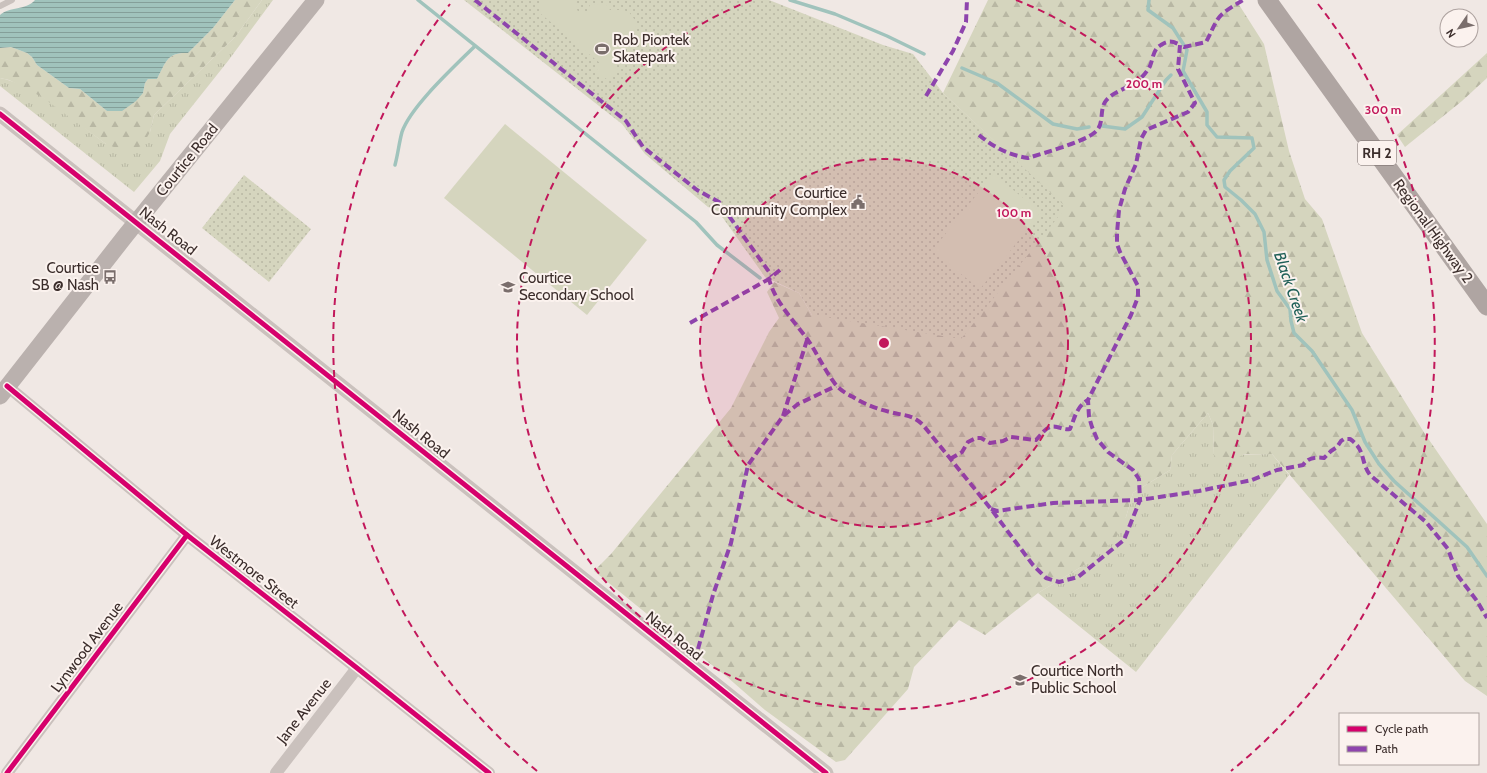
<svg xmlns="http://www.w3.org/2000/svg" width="1487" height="773" viewBox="0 0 1487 773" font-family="Cabin,sans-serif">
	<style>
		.grass { fill: url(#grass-tufts) }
		.forest { fill: url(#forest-firs) }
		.park { fill: url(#park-dots) }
		.pitch { fill: #d5d5be }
		.water { fill: url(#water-rules) }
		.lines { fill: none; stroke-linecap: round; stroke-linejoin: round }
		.stream { stroke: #a0c3bc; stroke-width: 3.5 }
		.service { stroke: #cac1bd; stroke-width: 6 }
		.minor { stroke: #cac1bd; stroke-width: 12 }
		.tertiary { stroke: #cac1bd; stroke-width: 15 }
		.secondary { stroke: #bab1ae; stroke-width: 17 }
		.primary { stroke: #afa5a2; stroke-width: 19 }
		.quiet { stroke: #8e44ad; stroke-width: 4; stroke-dasharray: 8 4; stroke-linecap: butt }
		.cycleway-casing { stroke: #fbf2ee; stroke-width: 8 }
		.cycleway { stroke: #d6006c; stroke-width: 5 }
		.ring { fill: none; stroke: #c2185b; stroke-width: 2; stroke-dasharray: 7 5 }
		.labels { text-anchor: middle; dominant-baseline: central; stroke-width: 4; stroke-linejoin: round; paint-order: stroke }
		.shield { fill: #fbf2ee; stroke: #756866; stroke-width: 1 }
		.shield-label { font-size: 14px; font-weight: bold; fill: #3b2d2b }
		.poi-label { font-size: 15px; fill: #3b2d2b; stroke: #fbf2ee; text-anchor: start }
		.street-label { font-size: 15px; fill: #3b2d2b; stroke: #fbf2ee }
		.water-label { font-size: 16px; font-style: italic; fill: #1e5f57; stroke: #fbf2ee }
		.centre { fill: #c2185b; stroke: #fbf2ee; stroke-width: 2 }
		.ring-label { font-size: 12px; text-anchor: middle; font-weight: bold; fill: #c2185b; stroke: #fbf2ee; stroke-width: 4; stroke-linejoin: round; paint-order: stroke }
	</style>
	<defs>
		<pattern id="grass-tufts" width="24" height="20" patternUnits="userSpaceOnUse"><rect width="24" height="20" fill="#d5d5be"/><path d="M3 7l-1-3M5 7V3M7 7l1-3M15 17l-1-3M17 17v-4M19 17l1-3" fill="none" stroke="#b8b7a3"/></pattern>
		<pattern id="forest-firs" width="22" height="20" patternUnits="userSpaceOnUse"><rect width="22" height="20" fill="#d5d5be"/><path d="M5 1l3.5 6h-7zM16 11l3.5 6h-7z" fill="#b8b7a3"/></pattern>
		<pattern id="park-dots" width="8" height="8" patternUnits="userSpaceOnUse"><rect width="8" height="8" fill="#d5d5be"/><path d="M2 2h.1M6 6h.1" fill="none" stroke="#b8b7a3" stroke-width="1.8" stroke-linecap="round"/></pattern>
		<pattern id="water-rules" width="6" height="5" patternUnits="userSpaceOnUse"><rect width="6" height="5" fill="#a0c3bc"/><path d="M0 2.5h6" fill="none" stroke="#849f99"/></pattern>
	</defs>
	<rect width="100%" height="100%" fill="#f0e8e4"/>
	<!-- grass -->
	<g class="grass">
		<path d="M262,0h11l-45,61 -58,73 -10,27 -26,31 -134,-106v-8c34,6 78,45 106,66l44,-12 4,-17 82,-79z"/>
		<path d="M1208,413l5,12 1,30 58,-1 17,21 -153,197 -98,-79 48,-29 40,-47 7,-24 37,-23 2,-15z"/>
	</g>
	<!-- forest -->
	<g class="forest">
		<path d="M235,0h27l-26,36 -82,79 -4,17 -8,14 -18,5 -18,-7 -64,-47 -33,-17 -9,-2v-30l11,-1 16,6 5,4 5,8 32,23 11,1 27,22 36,-18 2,-10 3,-4h9c9,-17 10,-27 31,-26l25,-25z"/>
		<path d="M988,0h248l28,44 25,107 16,48 17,20 40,114 63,101 62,90v172l-22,-15 -193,-227h-28l-20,12 -10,-11 -1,-30 -5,-12 -36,42 -2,15 -37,23 -7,24 -11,23 -29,24 -48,29 -53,42 -26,-15 -45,47 -6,22 -63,71 -9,2 -71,-52 -39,-34 -74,-58 -58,-47 17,-17 120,-146 38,-76 10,-14 -12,-26 7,-10 25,11 13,22 253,-108 -122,-114z"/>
		<path d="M1487,53v25l-25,23 -57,46 -8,-12z"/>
	</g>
	<!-- park -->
	<g class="park">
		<path d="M464,0h305l114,45 30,9 30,39 123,114 -105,132 -149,-24 -13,-22 -34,-16 -47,-66 -10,-4 -63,-53 -23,-30z"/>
		<path d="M244,175l67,54 -42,53 -67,-54z"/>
	</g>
	<!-- pitch -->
	<g class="pitch">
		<path d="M544,0h33l-1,9 2,2h9l3,-6 16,-1 4,6h13l6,2 6,8 1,8 -4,7 -22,28 8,6 -9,12 -13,-10 5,-7 -60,-50 -2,-8z"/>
		<path d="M505,124l142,116 -60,75 -143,-117z"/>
		<path d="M993,174l48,38 -61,77 -48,-38z"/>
	</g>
	<!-- water -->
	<path class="water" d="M35,0h200l-22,28 -25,25c-21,-1 -22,9 -31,26h-9l-3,4 -2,10 -7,8 -14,10h-15l-27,-22 -11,-1 -32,-23 -5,-8 -5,-4 -16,-6 -11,1v-33c10,-9 25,-4 35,-15z"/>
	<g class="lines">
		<!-- stream -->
		<g class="stream">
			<path d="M418,0l278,222 21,23 43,33"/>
			<path d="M790,0l45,14 52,22 37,18"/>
			<path d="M1149,0l-1,10 25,18 14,22 -4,21 24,41v13l10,12 35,1 2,10 -24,23 -6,9 1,7 16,13 14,14 9,18 3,28 10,31 13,18 1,12 3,12 18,18 40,59 13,32 14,22 15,17 73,66 20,29"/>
			<path d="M962,68l35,15 56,41 24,5 12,-2"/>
			<path d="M1102,126l23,3 17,-12 24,-37 5,-5"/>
			<path d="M395,165c3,-11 4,-22 7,-33 9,-26 53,-66 73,-86"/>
		</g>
		<!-- service -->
		<path class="service" d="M0,6l12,-6"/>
		<!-- minor -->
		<g class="minor">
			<path d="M7,386l180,149 170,133 132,105"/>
			<path d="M7,773l180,-238"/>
			<path d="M276,773l81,-105"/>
		</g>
		<!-- tertiary -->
		<path class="tertiary" d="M0,114l826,659"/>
		<!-- secondary -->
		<path class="secondary" d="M0,396l126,-161 190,-235"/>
		<!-- primary -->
		<path class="primary" d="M1267,0l220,306"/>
		<!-- quiet -->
		<g class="quiet">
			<path d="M475,0l151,121 17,26 54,43 22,12 53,74"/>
			<path d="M926,96l27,-45 13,-29 1,-22"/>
			<path d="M979,135c14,12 30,20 49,23 16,-5 55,-16 66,-25 11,-8 5,-21 11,-31 7,-11 26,-14 36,-24 3,-3 7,-8 9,-12 3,-7 3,-17 11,-21 7,-5 12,-4 19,0"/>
			<path d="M780,270l-11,9c6,23 25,42 39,61 10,15 17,31 28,45 4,5 11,9 17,12 11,7 24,12 37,15 14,4 22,2 33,13l68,84 42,56 13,13 13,4 19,-5 46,-37 16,-40 -1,-21 -6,-9 -25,-18 -11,-13 -5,-12 -3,-10 -1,-17 43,-85 7,-18v-11l-18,-34 -3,-8v-11l2,-23 6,-21 11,-25 5,-25 5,-9 42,-18 7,-9 -17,-34 2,-24 4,2 22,-5c4,-7 6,-13 10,-20 5,-10 18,-16 27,-22"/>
			<path d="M690,323l79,-44"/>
			<path d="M783,416l24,-76"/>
			<path d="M950,459l12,-7 6,-10 8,-4h5l9,5 13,-2 8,-4 25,3c6,-6 11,-16 21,-13 5,1 8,3 13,2 5,-12 7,-23 18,-29"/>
			<path d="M991,509l6,2 56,-8 87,-3 59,-9 53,-11 25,-10 26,-5c6,-8 12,-8 21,-7l7,-7 6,-4 4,-6 3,-2h6c16,11 10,22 20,36l56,47 22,27 10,27 19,25 10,17"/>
			<path d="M698,649l15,-54 18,-52 17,-78 35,-49 15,-12 38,-18"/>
		</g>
		<defs>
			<g id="cycleway">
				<path d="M0,114l826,659"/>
				<path d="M7,386l180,149 170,133 132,105"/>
				<path d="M7,773l180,-238"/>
			</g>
		</defs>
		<!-- cycleway casing -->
		<use href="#cycleway" class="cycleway-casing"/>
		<!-- cycleway -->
		<use href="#cycleway" class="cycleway"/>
	</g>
	<!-- distance rings -->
	<circle cx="884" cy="343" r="184" fill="#c2185b" fill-opacity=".12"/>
	<g class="ring">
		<circle cx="884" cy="343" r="184"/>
		<path d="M1016 0A367 367 0 1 1 752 0"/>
		<path d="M537 771A551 551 0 0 1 450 4M1318 4A551 551 0 0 1 1231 771"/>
	</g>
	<!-- icons -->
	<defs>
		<symbol id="stadium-bare" viewBox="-9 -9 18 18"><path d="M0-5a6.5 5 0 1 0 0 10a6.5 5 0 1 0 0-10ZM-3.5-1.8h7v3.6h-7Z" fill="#7a6e6c" stroke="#fbf2ee" stroke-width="2.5" paint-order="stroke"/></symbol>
		<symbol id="civic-bare" viewBox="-9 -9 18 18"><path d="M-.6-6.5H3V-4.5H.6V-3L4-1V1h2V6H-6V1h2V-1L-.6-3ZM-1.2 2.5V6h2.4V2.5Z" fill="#7a6e6c" stroke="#fbf2ee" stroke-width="2.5" paint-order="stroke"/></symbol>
		<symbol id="bus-bare" viewBox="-9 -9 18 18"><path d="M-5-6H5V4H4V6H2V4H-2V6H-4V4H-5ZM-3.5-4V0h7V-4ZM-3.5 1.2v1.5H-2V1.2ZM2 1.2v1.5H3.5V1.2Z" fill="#7a6e6c" stroke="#fbf2ee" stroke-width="2.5" paint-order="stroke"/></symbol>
		<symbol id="school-bare" viewBox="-9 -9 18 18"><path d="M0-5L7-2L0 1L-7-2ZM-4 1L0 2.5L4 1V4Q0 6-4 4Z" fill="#7a6e6c" stroke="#fbf2ee" stroke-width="2.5" paint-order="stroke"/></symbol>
	</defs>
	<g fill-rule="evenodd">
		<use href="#stadium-bare" x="592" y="39" width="20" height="20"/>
		<use href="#civic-bare" x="848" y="192" width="20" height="20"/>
		<use href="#bus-bare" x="100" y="267" width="20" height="20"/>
		<use href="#school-bare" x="498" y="277" width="20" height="20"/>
		<use href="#school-bare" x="1010" y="670" width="20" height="20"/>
	</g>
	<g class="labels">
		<!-- shield labels -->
		<rect class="shield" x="1358" y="141" width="38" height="24" rx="3"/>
		<g class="shield-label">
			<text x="1377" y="153">RH 2</text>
		</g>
		<!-- poi labels -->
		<g class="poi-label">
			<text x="613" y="40">Rob Piontek<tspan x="613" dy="17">Skatepark</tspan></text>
			<text x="847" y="193" text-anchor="end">Courtice<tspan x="847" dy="17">Community Complex</tspan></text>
			<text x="99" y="268" text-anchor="end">Courtice<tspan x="99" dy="17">SB @ Nash</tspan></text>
			<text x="519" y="278">Courtice<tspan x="519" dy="17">Secondary School</tspan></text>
			<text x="1031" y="671">Courtice North<tspan x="1031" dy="17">Public School</tspan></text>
		</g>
		<!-- street labels -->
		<g class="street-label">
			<text transform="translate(187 160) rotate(-51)">Courtice Road</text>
			<text transform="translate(168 231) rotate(38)">Nash Road</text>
			<text transform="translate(1433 231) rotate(54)">Regional Highway 2</text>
			<text transform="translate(421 434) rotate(39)">Nash Road</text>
			<text transform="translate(254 572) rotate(38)">Westmore Street</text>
			<text transform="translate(674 636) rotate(39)">Nash Road</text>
			<text transform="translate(87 647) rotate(-53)">Lynwood Avenue</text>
			<text transform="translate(304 711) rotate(-52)">Jane Avenue</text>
		</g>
		<!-- water labels -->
		<g class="water-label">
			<text transform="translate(1291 287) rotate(71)">Black Creek</text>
		</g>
	</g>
	<circle cx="884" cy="343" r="6" class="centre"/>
	<g class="ring-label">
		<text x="1144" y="88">200 m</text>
		<text x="1383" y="114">300 m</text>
		<text x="1014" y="217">100 m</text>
	</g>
	<!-- legend -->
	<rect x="1339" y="713" width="140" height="52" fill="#fbf2ee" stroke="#aea3a0"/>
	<rect x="1347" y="726" width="20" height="6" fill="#d6006c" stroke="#aea3a0"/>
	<text x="1375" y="733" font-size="12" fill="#3b2d2b">Cycle path</text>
	<rect x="1347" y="746" width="20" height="6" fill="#8e44ad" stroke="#aea3a0"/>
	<text x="1375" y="753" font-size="12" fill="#3b2d2b">Path</text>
	<!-- north arrow -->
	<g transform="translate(1459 28) rotate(236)"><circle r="19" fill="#fbf2ee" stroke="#aea3a0"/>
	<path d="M0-3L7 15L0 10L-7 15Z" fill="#7a6e6c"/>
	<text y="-6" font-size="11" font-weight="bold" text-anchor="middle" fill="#3b2d2b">N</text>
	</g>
</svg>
